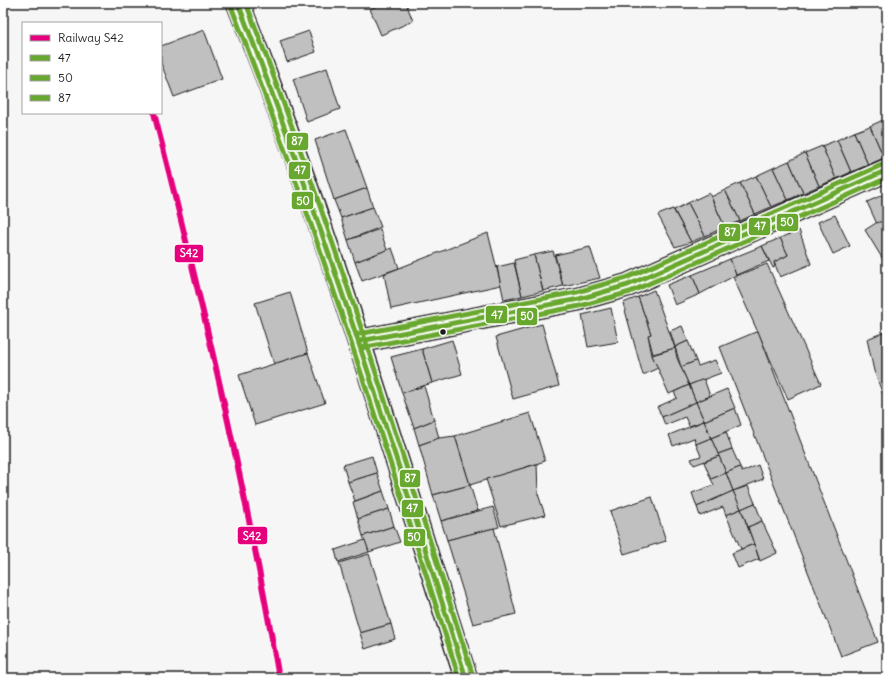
<svg xmlns="http://www.w3.org/2000/svg" width="890" height="681" viewBox="0 0 890 681" font-family="Delius,sans-serif">
	<style>
		.building { fill: #c0c0c0; stroke: #1c1c1c }
		.lines { fill: none; stroke-linecap: round; stroke-linejoin: round }
		.street-casing { stroke: #1c1c1c; stroke-width: 25 }
		.secondary-casing { stroke: #1c1c1c; stroke-width: 25 }
		.street { stroke: #fff; stroke-width: 22 }
		.secondary { stroke: #fff; stroke-width: 22 }
		.bus-1-casing { stroke: #fff; stroke-width: 8 }
		.bus-2-casing { stroke: #fff; stroke-width: 8 }
		.bus-3-casing { stroke: #fff; stroke-width: 8 }
		.bus-1 { stroke: #69a82f; stroke-width: 5 }
		.bus-2 { stroke: #69a82f; stroke-width: 5 }
		.bus-3 { stroke: #69a82f; stroke-width: 5 }
		.rail-1-casing { stroke: #fff; stroke-width: 9 }
		.rail-1 { stroke: #e5007d; stroke-width: 6 }
		.bus-dot { fill: #1c1c1c; stroke: #fff; stroke-width: 1.5 }
		.line-badge { stroke: #fff; stroke-width: 1.5 }
		.badge-label { font-size: 11px; text-anchor: middle; font-weight: bold; fill: #fff }
	</style>
	<rect width="100%" height="100%" fill="#f6f6f6"/>
	<filter id="ink" filterUnits="userSpaceOnUse"><feTurbulence type="fractalNoise" baseFrequency=".025" numOctaves="2"/><feDisplacementMap in="SourceGraphic" scale="8" xChannelSelector="R" yChannelSelector="G"/><feConvolveMatrix kernelMatrix="1 2 1 2 8 2 1 2 1" color-interpolation-filters="sRGB"/></filter>
	<g filter="url(#ink)">
		<!-- building -->
		<g class="building">
			<path d="M384,3h22l7,18 -32,14 -11,-26z"/>
			<path d="M204,30l18,49 -48,18 -13,-34v-17z"/>
			<path d="M309,31l7,21 -29,10 -7,-21z"/>
			<path d="M327,68l13,41 -33,13 -14,-43z"/>
			<path d="M885,119l2,5v33l-3,1 -14,-32z"/>
			<path d="M870,126l14,32 -16,7 -14,-33z"/>
			<path d="M346,129l21,59 -33,12 -19,-60z"/>
			<path d="M854,132l14,33 -17,7 -14,-32z"/>
			<path d="M837,140l14,32 -15,7 -14,-33z"/>
			<path d="M822,146l14,33 -17,7 -14,-33z"/>
			<path d="M805,153l14,33 -16,7 -14,-32z"/>
			<path d="M789,161l14,32 -15,7 -15,-32z"/>
			<path d="M773,168l15,32 -17,7 -15,-31z"/>
			<path d="M756,176l15,31 -16,7 -15,-31z"/>
			<path d="M740,183l15,31 -15,7 -15,-31z"/>
			<path d="M367,188l6,19 -32,11 -7,-18z"/>
			<path d="M725,190l15,31 -15,6 -14,-30z"/>
			<path d="M709,193l16,34 -20,9 -17,-33z"/>
			<path d="M887,193v27l-10,4 -10,-22z"/>
			<path d="M688,203l17,33 -14,6 -17,-32z"/>
			<path d="M373,207l8,20 -33,13 -7,-22z"/>
			<path d="M673,209l18,33 -16,5 -17,-32z"/>
			<path d="M835,215l15,31 -17,8 -15,-32z"/>
			<path d="M887,220v46l-22,-36 11,-7z"/>
			<path d="M380,229l7,21 -32,12 -7,-22z"/>
			<path d="M799,230l12,34 -31,13 -6,-15 14,-7 -8,-17z"/>
			<path d="M488,233l13,52 -110,24 -7,-35z"/>
			<path d="M780,238l8,17 -14,7 1,5 -2,1 -11,-22z"/>
			<path d="M762,246l7,15 -33,14 -6,-16z"/>
			<path d="M590,247l10,31 -37,8 -8,-31z"/>
			<path d="M392,248l7,20 -37,13 -7,-19z"/>
			<path d="M553,251l10,35 -20,5 -9,-36z"/>
			<path d="M534,255l9,36 -21,5 -8,-36z"/>
			<path d="M730,259l6,16 -36,19 -8,-19z"/>
			<path d="M514,263l8,33 -18,4 -7,-33z"/>
			<path d="M767,264l54,120 -33,15 -55,-122z"/>
			<path d="M692,275l8,19 -25,11 -8,-20z"/>
			<path d="M654,290l21,58 -22,6 -5,-19 3,-1 -13,-37z"/>
			<path d="M290,292l18,61 -34,11 -19,-61z"/>
			<path d="M638,297l13,37 -3,1 4,20 6,13 -15,7 -20,-72z"/>
			<path d="M611,308l7,34 -30,5 -6,-32z"/>
			<path d="M542,324l17,62 -46,13 -17,-62z"/>
			<path d="M682,326l6,15 -13,6 -5,-16z"/>
			<path d="M758,331l120,311 -37,14 -121,-309z"/>
			<path d="M887,331v74l-13,-34 -7,-32z"/>
			<path d="M452,340l10,34 -30,9 -10,-34z"/>
			<path d="M688,341l8,20 -15,6 -6,-20z"/>
			<path d="M675,348l2,10 12,27 -20,9 -17,-39z"/>
			<path d="M422,349l10,34 -30,10 -11,-36z"/>
			<path d="M308,353l17,50 -70,22 -16,-50z"/>
			<path d="M715,360l6,13 -32,12 -8,-18 15,-6 2,5z"/>
			<path d="M704,379l6,17 -14,6 -7,-17z"/>
			<path d="M689,385l7,17 -34,15 -5,-10 20,-9 -3,-6z"/>
			<path d="M424,386l10,34 -20,8 -12,-35z"/>
			<path d="M727,389l8,19 -31,13 -8,-19z"/>
			<path d="M696,402l8,19 -15,5 -4,-9 -20,8 -3,-8z"/>
			<path d="M735,408l6,17 -30,13 -7,-17z"/>
			<path d="M530,413l15,48 -75,24 -15,-49z"/>
			<path d="M434,420l5,18 -20,7 -5,-17z"/>
			<path d="M704,421l7,17 -15,6 -2,-6 -21,8 -4,-11z"/>
			<path d="M726,432l6,17 -14,5 -7,-16z"/>
			<path d="M455,436l15,49 -37,10 -14,-50 20,-7z"/>
			<path d="M711,438l8,18 -25,9 -3,-6 10,-3 -5,-12z"/>
			<path d="M732,449l8,18 -14,6 -8,-19z"/>
			<path d="M372,456l5,17 -29,9 -5,-17z"/>
			<path d="M719,456l7,17 -15,6 -7,-17z"/>
			<path d="M537,464l1,30 7,21 -44,11 -15,-47z"/>
			<path d="M758,465l5,14 -30,12 -7,-18 14,-6 2,5z"/>
			<path d="M377,473l6,18 -28,10 -7,-19z"/>
			<path d="M726,473l7,18 -36,16 -5,-14 22,-8 -3,-6z"/>
			<path d="M470,485l8,26 -37,10 -8,-26z"/>
			<path d="M748,486l7,17 -14,6 -8,-18z"/>
			<path d="M383,491l6,18 -31,10 -5,-17z"/>
			<path d="M733,491l8,18 -15,6 -3,-8 -23,9 -3,-9z"/>
			<path d="M652,497l14,44 -42,13 -14,-43z"/>
			<path d="M755,503l7,18 -14,6 -7,-18z"/>
			<path d="M493,507l6,20 -52,13 -6,-19z"/>
			<path d="M389,509l5,17 -31,10 -5,-17z"/>
			<path d="M741,509l13,35 -13,5 -15,-34z"/>
			<path d="M762,521l15,32 -17,8 -12,-34z"/>
			<path d="M394,526l6,16 -31,10 -6,-16z"/>
			<path d="M494,528l22,86 -43,10 -26,-84z"/>
			<path d="M365,540l4,12 -31,10 -3,-12z"/>
			<path d="M754,544l5,15 -21,9 -6,-15z"/>
			<path d="M369,554l22,70 -31,9 -21,-70z"/>
			<path d="M391,624l4,15 -30,10 -5,-16z"/>
		</g>
		<g class="lines">
			<defs>
				<path id="street" d="M360,341l219,-42 49,-14 259,-115"/>
				<path id="secondary" d="M238,3c88,221 156,449 228,675"/>
			</defs>
			<!-- street casing -->
			<use href="#street" class="street-casing"/>
			<!-- secondary casing -->
			<use href="#secondary" class="secondary-casing"/>
			<!-- street -->
			<use href="#street" class="street"/>
			<!-- secondary -->
			<use href="#secondary" class="secondary"/>
			<defs>
				<g id="bus-1">
					<path d="M238,3c86,222 156,448 228,675"/>
					<path d="M360,341l219,-42 49,-14 259,-115"/>
				</g>
				<g id="bus-2">
					<path d="M231,6c86,221 156,446 228,672"/>
					<path d="M361,348l219,-42 50,-14 257,-114"/>
				</g>
				<g id="bus-3">
					<path d="M246,3c85,221 155,447 227,673"/>
					<path d="M359,334l218,-42 49,-14 258,-114"/>
				</g>
			</defs>
			<!-- bus-1 casing -->
			<use href="#bus-1" class="bus-1-casing"/>
			<!-- bus-2 casing -->
			<use href="#bus-2" class="bus-2-casing"/>
			<!-- bus-3 casing -->
			<use href="#bus-3" class="bus-3-casing"/>
			<!-- bus-1 -->
			<use href="#bus-1" class="bus-1"/>
			<!-- bus-2 -->
			<use href="#bus-2" class="bus-2"/>
			<!-- bus-3 -->
			<use href="#bus-3" class="bus-3"/>
			<defs>
				<path id="rail-1" d="M154,113c48,187 92,375 125,565"/>
			</defs>
			<!-- rail-1 casing -->
			<use href="#rail-1" class="rail-1-casing"/>
			<!-- rail-1 -->
			<use href="#rail-1" class="rail-1"/>
		</g>
	</g>
	<!-- markers -->
	<circle class="bus-dot" cx="443" cy="332" r="3.5"/>
	<g class="line-badge">
		<rect x="286" y="132" width="23" height="19" rx="4" fill="#69a82f"/>
		<rect x="288" y="161" width="23" height="19" rx="4" fill="#69a82f"/>
		<rect x="291" y="191" width="23" height="19" rx="4" fill="#69a82f"/>
		<rect x="776" y="213" width="23" height="19" rx="4" fill="#69a82f"/>
		<rect x="748" y="217" width="23" height="19" rx="4" fill="#69a82f"/>
		<rect x="718" y="223" width="23" height="19" rx="4" fill="#69a82f"/>
		<rect x="174" y="244" width="30" height="19" rx="4" fill="#e5007d"/>
		<rect x="485" y="305" width="23" height="19" rx="4" fill="#69a82f"/>
		<rect x="516" y="307" width="22" height="19" rx="4" fill="#69a82f"/>
		<rect x="399" y="469" width="22" height="19" rx="4" fill="#69a82f"/>
		<rect x="401" y="499" width="23" height="19" rx="4" fill="#69a82f"/>
		<rect x="237" y="526" width="31" height="19" rx="4" fill="#e5007d"/>
		<rect x="403" y="528" width="23" height="19" rx="4" fill="#69a82f"/>
	</g>
	<g class="badge-label">
		<text x="297" y="145">87</text>
		<text x="300" y="174">47</text>
		<text x="303" y="205">50</text>
		<text x="787" y="226">50</text>
		<text x="760" y="230">47</text>
		<text x="730" y="236">87</text>
		<text x="189" y="257">S42</text>
		<text x="497" y="319">47</text>
		<text x="527" y="320">50</text>
		<text x="410" y="482">87</text>
		<text x="412" y="512">47</text>
		<text x="252" y="540">S42</text>
		<text x="414" y="541">50</text>
	</g>
	<!-- margin -->
	<rect width="890" height="681" fill="none" stroke="#fff" stroke-width="16"/>
	<rect x="8" y="8" width="874" height="665" fill="none" stroke="#1c1c1c" stroke-width="1.5" filter="url(#ink)"/>
	<!-- legend -->
	<rect x="22" y="22" width="140" height="92" fill="#ffffff" stroke="#a4a4a4"/>
	<rect x="30" y="35" width="20" height="6" fill="#e5007d" stroke="#a4a4a4"/>
	<text x="58" y="42" font-size="12" fill="#1c1c1c">Railway S42</text>
	<rect x="30" y="55" width="20" height="6" fill="#69a82f" stroke="#a4a4a4"/>
	<text x="58" y="62" font-size="12" fill="#1c1c1c">47</text>
	<rect x="30" y="75" width="20" height="6" fill="#69a82f" stroke="#a4a4a4"/>
	<text x="58" y="82" font-size="12" fill="#1c1c1c">50</text>
	<rect x="30" y="95" width="20" height="6" fill="#69a82f" stroke="#a4a4a4"/>
	<text x="58" y="102" font-size="12" fill="#1c1c1c">87</text>
</svg>
